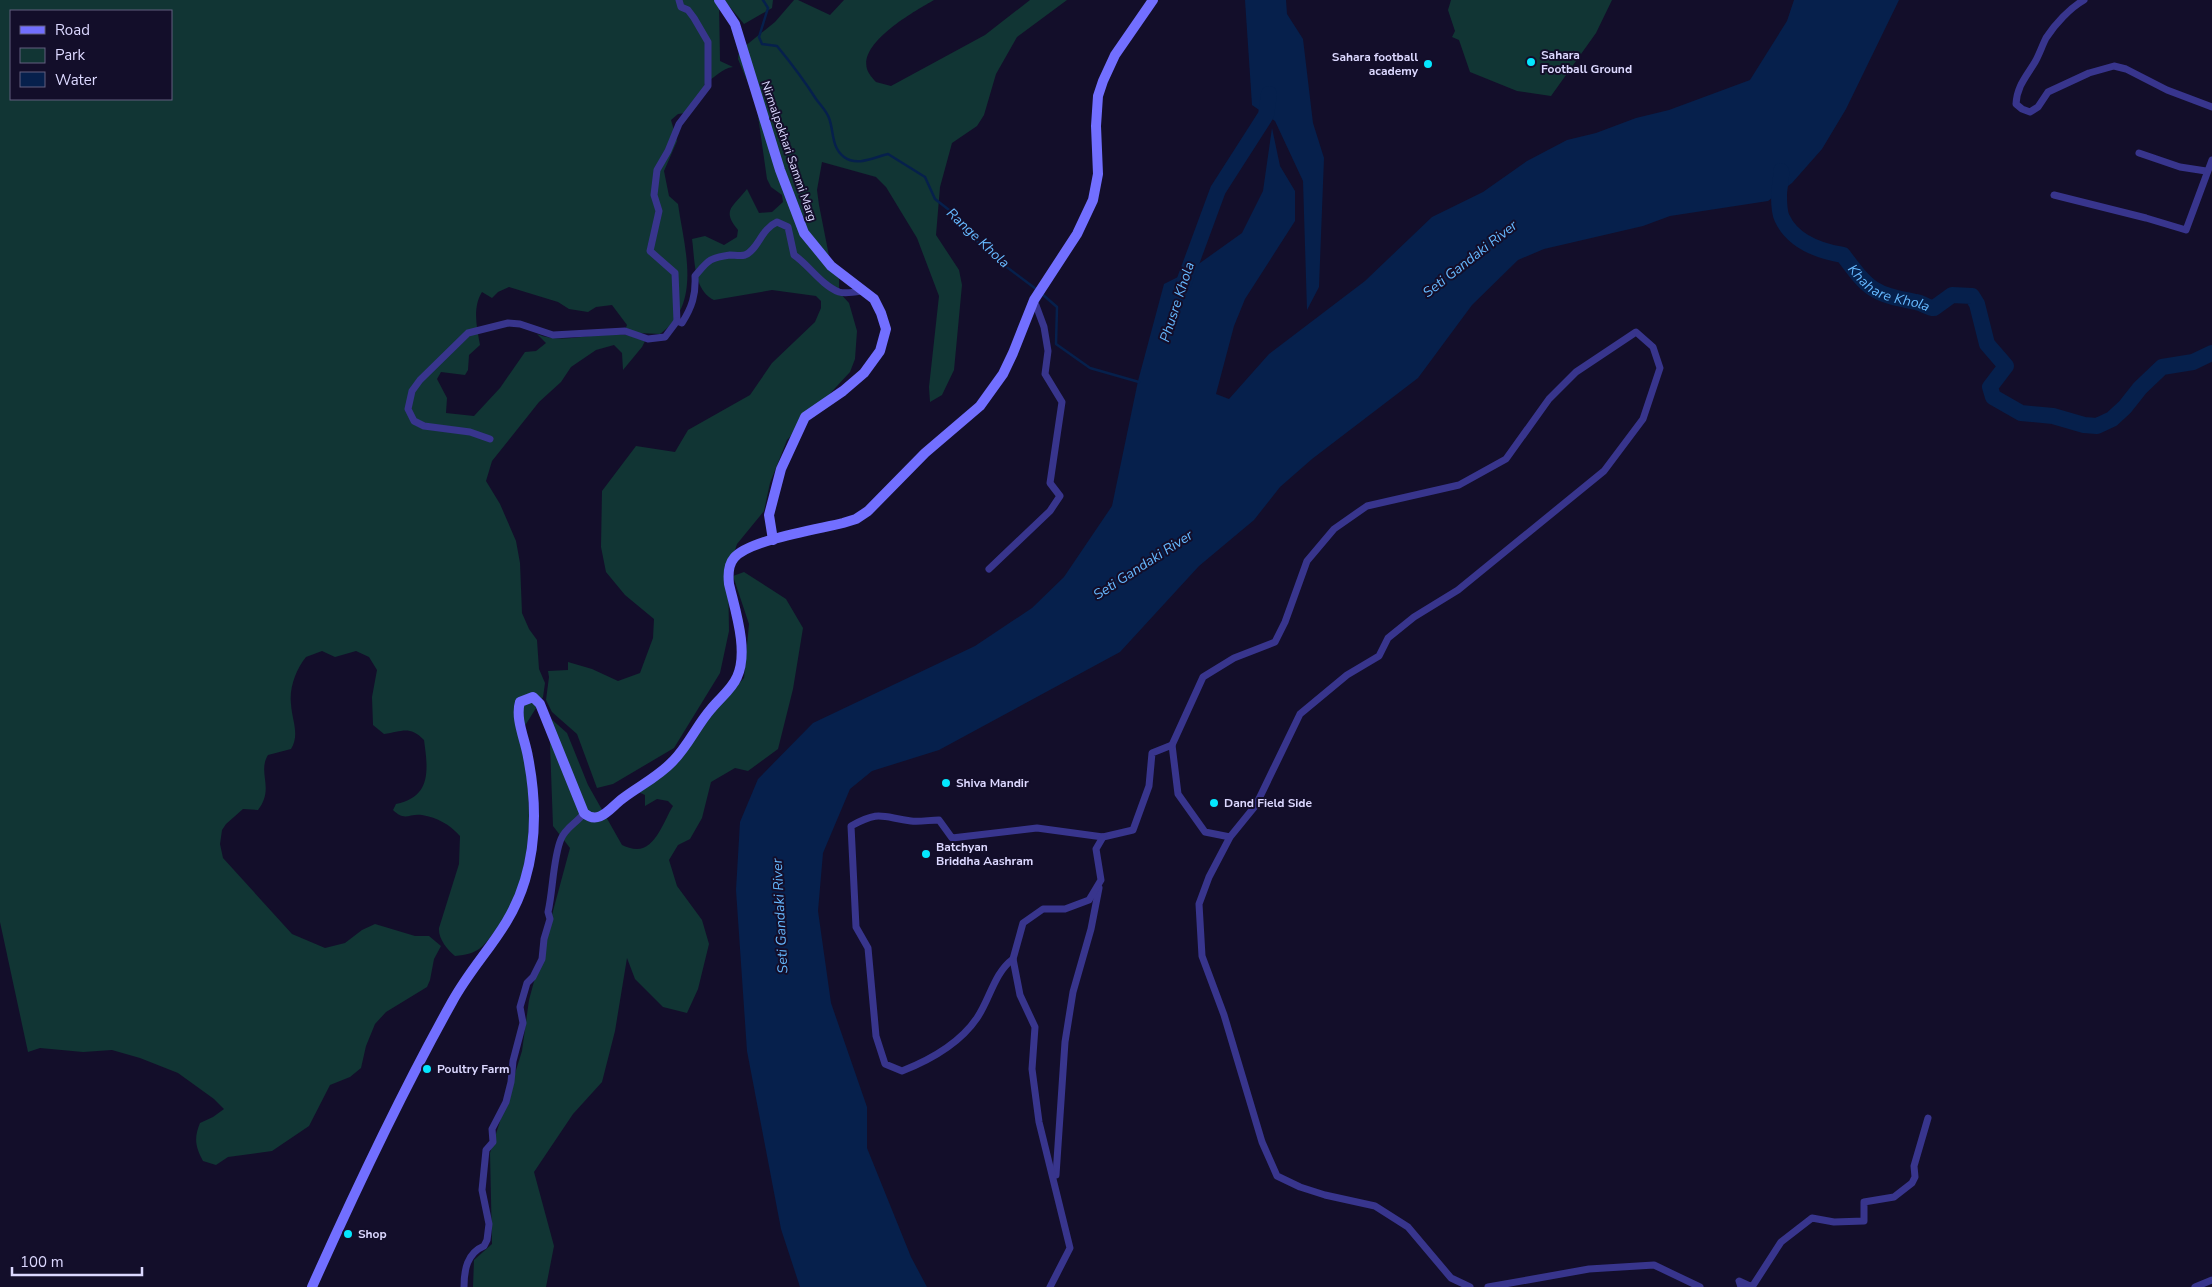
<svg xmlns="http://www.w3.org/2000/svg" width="2212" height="1287" viewBox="0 0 2212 1287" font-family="'Nunito Sans',sans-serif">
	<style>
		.green { fill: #113534; fill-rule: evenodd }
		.water { fill: #06204c }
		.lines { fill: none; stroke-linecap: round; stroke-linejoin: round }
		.stream { stroke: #06204c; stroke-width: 2.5 }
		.river { stroke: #06204c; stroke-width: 16 }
		.minor { stroke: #38358d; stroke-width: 7 }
		.secondary { stroke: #726fff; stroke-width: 10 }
		.poi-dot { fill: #04e7ff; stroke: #130e2a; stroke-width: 2 }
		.labels { text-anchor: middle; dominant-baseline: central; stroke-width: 4; stroke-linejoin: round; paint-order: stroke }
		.poi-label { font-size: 12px; font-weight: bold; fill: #dcd8ff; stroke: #130e2a; text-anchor: start }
		.street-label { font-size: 12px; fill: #dcd8ff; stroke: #130e2a }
		.water-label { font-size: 14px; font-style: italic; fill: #66b9ff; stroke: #130e2a }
	</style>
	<rect width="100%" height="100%" fill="#130e2a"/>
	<!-- green -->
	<g class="green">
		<path d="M0,0h773l-1,8 -28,16 -19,-23 -6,3 1,57 13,6c-11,1 -18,11 -28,16l-5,17 -8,12 -14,2 -7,6 6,21 -13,30 5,25 9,8c6,43 25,100 -18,130l-21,-1 -14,-3 2,-5 -15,-20 -16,2 -8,5 -19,-3 -11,-7 -49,-15 -11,5 -6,6 -10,-6c-10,16 -5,36 -2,53l-11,10 -1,15 -3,5 -24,-3 -4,7 10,19 -1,15 28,3 26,-28 25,-36 11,-1 10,-8 -9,-9c28,12 60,-4 89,1 6,1 13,4 19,6l-3,6 -19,23 -1,-17 -8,-8 -18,5 -25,17 -10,15 -22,20 -47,59 -6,20 14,23 16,37 4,22 2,50 7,16 8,11 2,29 6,14 -2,14 -22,35c8,53 14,104 -3,156 -2,7 -4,15 -7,22 -4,6 -10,12 -14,18 -14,19 -18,26 -42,28 -8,-6 -17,-18 -16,-28l20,-64 1,-28c-11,-12 -22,-18 -38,-21 -13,-2 -17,7 -29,-5l3,-6c36,-7 32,-35 28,-64 -15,-15 -22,-8 -40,-6l-11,-9 -1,-28 5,-27 -8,-13 -13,-6 -21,6 -13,-6 -16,6c-10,12 -17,31 -15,47 1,17 9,30 0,45l-23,6c-11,18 7,33 -10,55l-15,-1 -17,15 -4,6 -2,14 3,14 69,76 33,14 20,-5 17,-13 13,-6 40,12h14l12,10 -7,13 -4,21 -3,7 -41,25 -11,12 -9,22 -5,22 -11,9 -20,8 -21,41 -37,25 -44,6 -12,8 -13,-4c-8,-15 -9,-23 -3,-38l13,-6 11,-8 -10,-10 -36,-26 -38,-15 -28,-8 -29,2 -43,-4 -12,4 -28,-130zM11,11h160v88h-160z"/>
		<path d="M794,0h4l32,15 14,-15h90c-19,11 -75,42 -67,69 1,4 6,10 9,13l15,4 94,-51 45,-35h37l-50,37 -21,37 -12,41 -7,11 -25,17 -12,44 -4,48 23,35 3,15 -8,85 -12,25 -12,7 -1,-15 10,-91 -22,-58 -31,-51 -10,-10 -54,-15 -5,28 2,15 12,61 8,11v15l10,11 8,28 -2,28 -5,13 -63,68 -17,43 -6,28 -27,33 -9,27 1,60 -9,42 -46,75 -61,36 -16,4 -20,-54 -25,-22 -6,-12 3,-23 -1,-6 20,-1v-8l24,7 26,12 22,-8 13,-35 1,-19 -29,-24 -19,-23 -5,-25 1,-56 34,-45 39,6 13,-22 62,-35 22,-32 43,-41 6,-14v-7l-5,-5 -44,-6 -58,10c-21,-10 -19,-41 -22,-61l13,-3 19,9 13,-8 1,-7c-17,-20 -5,-23 9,-41l12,24 13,-1 11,-10 -1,-7 -11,-8 -4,-8 -11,-77 -18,-43 1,-8 36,-29z"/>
		<path d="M1451,0h161l-16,33 -45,63 -34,-5 -47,-19 -11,-32 -7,-3 3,-6 -7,-21z"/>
		<path d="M744,572l42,27 17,29 -10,61 -15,60 -30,22 -13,-3 -24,14 -9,36 -12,21 -12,6 -9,15 8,26 25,34 7,24 -11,45 -11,24 -24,-6 -28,-28 -8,-21 -12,73 -13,51 -29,32 -39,58 20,74 -8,41h-73l1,-27 18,-16 -2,-91 32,-102 7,-51 41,-152 -17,-22 -4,-109 18,16 21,52 34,60c4,2 10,4 15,4 19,0 27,-29 36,-43l-5,-5 -11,-2 -12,7v-11l-9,-4 42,-28 16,-31 50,-54 5,-54 -16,-48z"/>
	</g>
	<!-- water -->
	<g class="water">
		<path d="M1245,0h41l1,14 16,25 10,84 11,35 -5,129 -12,23 -4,-129 -28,-60 -23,-16z"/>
		<path d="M1794,0h105l-53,109 -24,40 -30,34 -24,18 -98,15 -27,10 -99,23 -26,11 -46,45 -54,73 -106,81 -32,28 -26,33 -55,46 -79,86 -181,98 -67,21 -22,18 -27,64 -5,58 13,92 36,104v41l44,109 16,30h-127l-19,-58 -34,-178 -11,-161 4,-68 18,-43 55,-56 162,-77 57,-38 32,-31 48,-71 26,-125 26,-97 22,-11 56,-40 21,-42 9,-63 8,38 15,25v30l-50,78 -11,27 -18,68 13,5 40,-45 96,-73 67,-64 51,-25 44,-31 40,-21 29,-7 40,-15 33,-8 81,-30 37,-59z"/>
	</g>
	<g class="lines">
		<!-- stream -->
		<g class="stream">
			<path d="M763,0l5,8 -9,29 3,7 15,2c14,17 27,34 39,53 5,7 10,11 13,19 5,13 2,29 15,39 13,10 31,0 44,-3l37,23 10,22 32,25 9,16 16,16 44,33"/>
			<path d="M1042,294l15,13 -1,37 34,24 49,14"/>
		</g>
		<!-- river -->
		<g class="river">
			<path id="s1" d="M1781,171c1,8 -2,16 -2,24 0,6 0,17 3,23 11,24 37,33 61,37 26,35 30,39 73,47 7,1 12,6 18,6l18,-13 20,1 5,8 10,40 19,22 -16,21 3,10 28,16 32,3 31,9 13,1 15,-7 13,-12 15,-19 22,-21 31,-5 19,-9"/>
			<path d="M1180,293l38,-103 48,-75 3,-21"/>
		</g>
		<!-- minor -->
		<g class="minor">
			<path d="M2084,0c-14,8 -29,24 -38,38 -4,8 -7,17 -11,24 -9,15 -18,24 -19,42l6,5 8,3 8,-5 10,-15 41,-19 25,-7 12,3 41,21 45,17"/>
			<path d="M2139,153l41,14 26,4"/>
			<path d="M2054,195l92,23 40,12 26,-70"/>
			<path d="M677,321l-2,-48 -25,-22 9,-40 -5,-16 3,-25 11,-19 11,-27 29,-38v-44l-14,-24 -6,-8 -7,-3 -2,-7"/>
			<path d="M490,439l-20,-7 -46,-6 -10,-5 -6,-12 4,-18 8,-11 48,-47 40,-10 12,1 33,11 72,-4 23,8 17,-2 12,-16 5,2c10,-16 14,-28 13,-47 13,-15 13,-18 35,-21 4,0 11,1 15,0 13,-5 16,-26 32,-33l11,5 6,28c14,9 27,30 45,37 6,2 17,0 23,-1"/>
			<path d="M989,569l61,-58 10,-15 -10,-13 12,-81 -17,-28 3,-23 -4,-24 -10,-27"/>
			<path d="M1230,837l-25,-5 -27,-38 -6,-49 31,-68 31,-19 41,-16 10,-20 22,-61 27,-32 33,-23 92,-21 47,-26 43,-60 27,-27 60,-40 17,15 7,21 -17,51 -39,52 -146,119 -44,27 -26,21 -9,18 -32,19 -47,39 -44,91 -26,32 -21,40 -10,27 3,52 22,59 38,127 15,34 23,11 25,8 50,11 33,21 43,51 19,9"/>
			<path d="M1013,959c-19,14 -23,40 -36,59 -17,25 -47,42 -75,53l-17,-7 -9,-28 -8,-88 -12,-21 -5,-101c29,-16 30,-9 60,-5 9,1 19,-1 28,-1l13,18 85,-10 66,9 30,-7 16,-44 3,-33 20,-8"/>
			<path d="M1056,1175l9,-133 8,-50 18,-63 8,-41"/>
			<path d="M464,1287c0,-17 3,-34 20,-41l3,-6 2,-16 -7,-34 4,-40 7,-8 -1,-13 14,-27 5,-20 2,-21 10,-38 -3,-16 7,-24 6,-6 9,-18 2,-20 6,-20 -2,-7c5,-21 5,-54 13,-73 5,-12 16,-16 23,-26"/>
			<path d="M1050,1287l20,-39 -31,-126 -7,-53 3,-42 -15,-32 -7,-36 10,-36 20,-14h22l24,-9 12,-20 -5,-31 7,-12"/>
			<path d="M1488,1287l101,-18 65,-4 46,22"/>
			<path d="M1741,1287l-2,-6 13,6 29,-45 31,-24 22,4 30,-1v-19l30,-5 18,-14 3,-6 -1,-11 14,-48"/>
			<path d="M2195,1287l17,-7"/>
		</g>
		<!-- secondary -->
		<g class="secondary">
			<path d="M719,0l16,24 45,146 24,63 27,33 43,33 7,14 5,16 -6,22 -16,22 -21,18 -38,26 -24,52 -12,46 4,25"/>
			<path d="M312,1287c43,-96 88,-192 140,-285 24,-44 58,-71 73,-122 12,-40 11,-82 3,-123 -3,-18 -13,-38 -8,-55l13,-5 7,7 44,109c15,13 26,-5 38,-14 17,-13 36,-22 51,-38 15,-15 24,-36 38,-52 9,-11 21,-20 26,-32 12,-26 -2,-67 -8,-93 -1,-9 -1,-19 5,-26 14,-18 85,-29 109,-35l13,-4 12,-8 57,-58 55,-47 23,-32 10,-21 21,-53 43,-66 16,-34 5,-26 -2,-48 2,-30 5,-15 12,-26 38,-55"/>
		</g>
	</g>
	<!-- markers -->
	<g class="poi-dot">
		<circle cx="1531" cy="62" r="5"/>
		<circle cx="1428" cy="64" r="5"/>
		<circle cx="946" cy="783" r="5"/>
		<circle cx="1214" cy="803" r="5"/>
		<circle cx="926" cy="854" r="5"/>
		<circle cx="427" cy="1069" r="5"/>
		<circle cx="348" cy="1234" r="5"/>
	</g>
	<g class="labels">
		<!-- poi labels -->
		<g class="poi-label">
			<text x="1541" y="55">Sahara<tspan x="1541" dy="14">Football Ground</tspan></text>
			<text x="1418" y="57" text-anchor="end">Sahara football<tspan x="1418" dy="14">academy</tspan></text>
			<text x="956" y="783">Shiva Mandir</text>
			<text x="1224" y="803">Dand Field Side</text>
			<text x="936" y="847">Batchyan<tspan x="936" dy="14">Briddha Aashram</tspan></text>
			<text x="437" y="1069">Poultry Farm</text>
			<text x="358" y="1234">Shop</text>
		</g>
		<!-- street labels -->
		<g class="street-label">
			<text transform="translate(789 151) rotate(71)">Nirmalpokhari Sammi Marg</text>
		</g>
		<!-- water labels -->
		<g class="water-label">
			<text transform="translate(978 238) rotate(43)">Range Khola</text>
			<text transform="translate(1470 259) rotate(-38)">Seti Gandaki River</text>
			<text stroke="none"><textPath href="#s1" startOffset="181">Khahare Khola</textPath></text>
			<text transform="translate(1177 302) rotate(-72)">Phusre Khola</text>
			<text transform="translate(1143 565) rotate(-33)">Seti Gandaki River</text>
			<text transform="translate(780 916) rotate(-93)">Seti Gandaki River</text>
		</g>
	</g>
	<!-- legend -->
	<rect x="10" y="10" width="162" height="90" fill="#130e2a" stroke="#635f7f"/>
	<rect x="20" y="26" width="25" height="8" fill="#726fff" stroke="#635f7f"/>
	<text x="55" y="35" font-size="15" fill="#dcd8ff">Road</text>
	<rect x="20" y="48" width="25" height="15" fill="#113534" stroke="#635f7f"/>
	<text x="55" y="60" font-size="15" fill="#dcd8ff">Park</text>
	<rect x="20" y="72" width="25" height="15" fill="#06204c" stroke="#635f7f"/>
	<text x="55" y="85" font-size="15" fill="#dcd8ff">Water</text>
	<!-- scale -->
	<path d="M12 1267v8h130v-8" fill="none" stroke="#dcd8ff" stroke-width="2.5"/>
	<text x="20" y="1267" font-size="15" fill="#dcd8ff" stroke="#130e2a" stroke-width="4" paint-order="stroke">100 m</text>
</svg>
